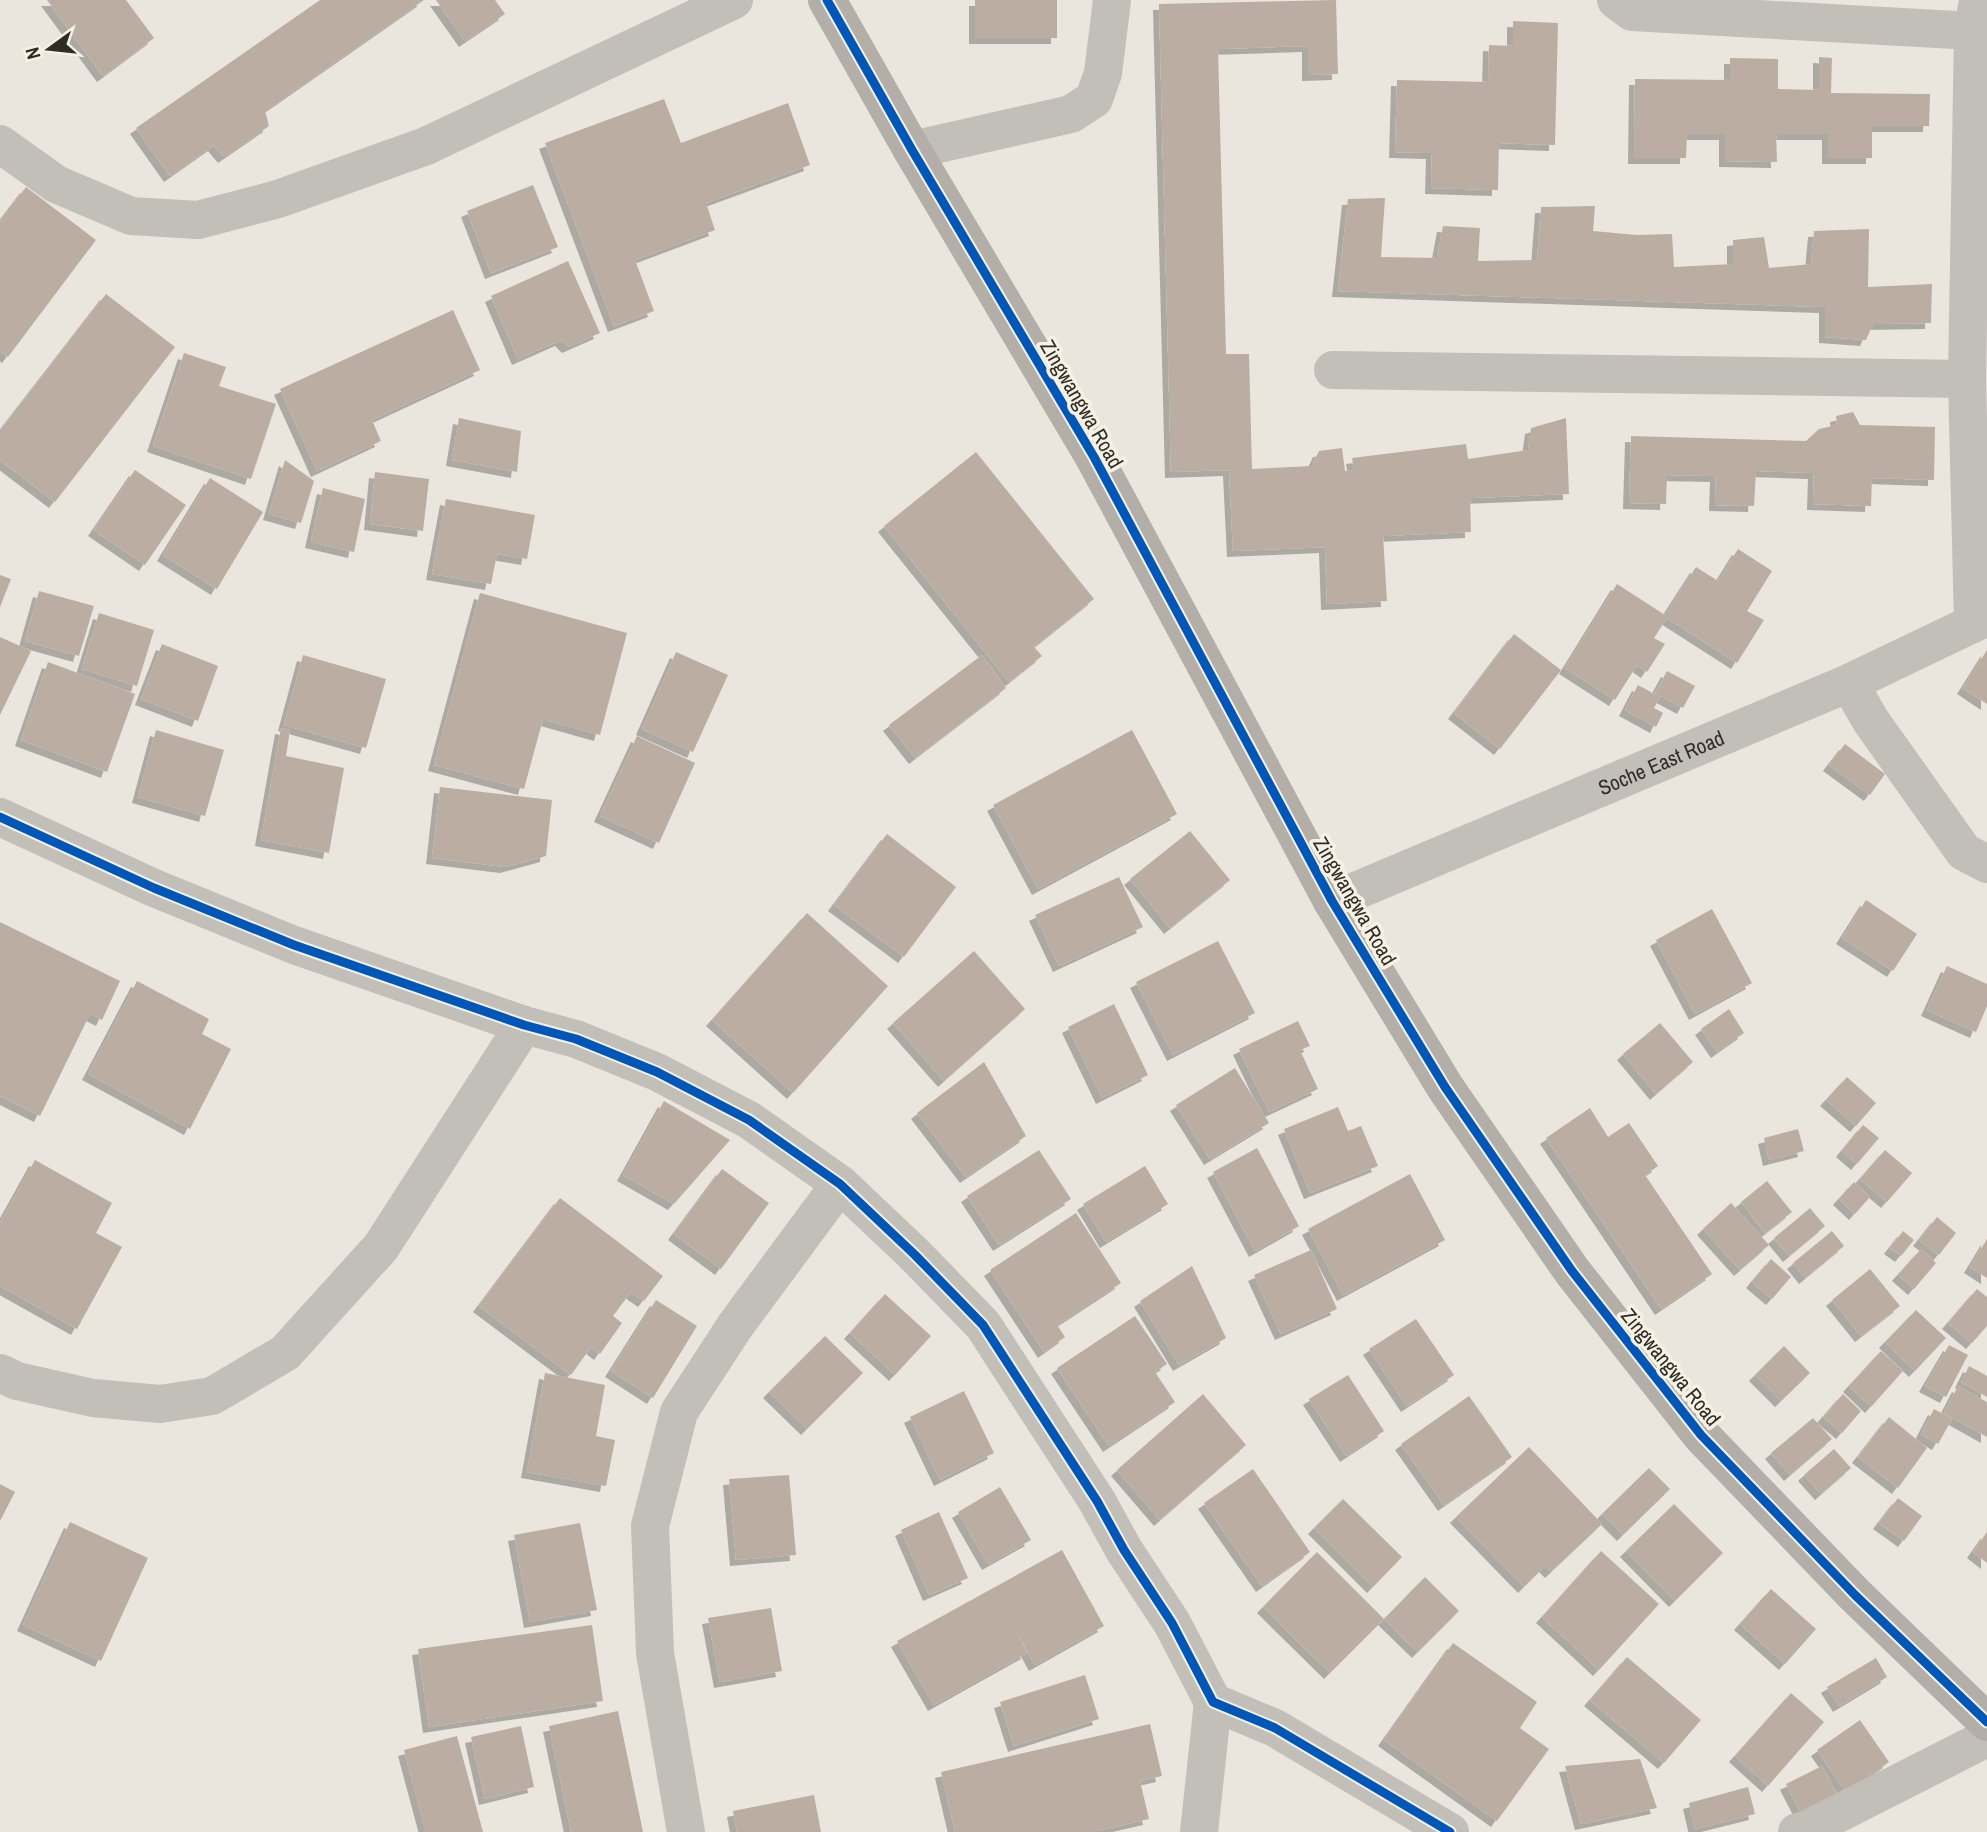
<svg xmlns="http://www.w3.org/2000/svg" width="1987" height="1832" viewBox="0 0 1987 1832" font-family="'Archivo Narrow',sans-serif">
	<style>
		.building { fill: #bcada2; filter: url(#shadow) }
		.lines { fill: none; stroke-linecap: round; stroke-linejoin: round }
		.street { stroke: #c2beb8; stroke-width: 38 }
		.secondary { stroke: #b3afa8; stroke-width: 38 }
		.cycleway-casing { stroke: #f6f1e5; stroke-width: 13 }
		.cycleway { stroke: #0057b8; stroke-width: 9 }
		.labels { text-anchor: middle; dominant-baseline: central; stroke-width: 7; stroke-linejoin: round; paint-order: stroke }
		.street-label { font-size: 21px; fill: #322c27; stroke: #f6f1e5 }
	</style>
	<defs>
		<filter id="shadow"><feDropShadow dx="-6" dy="6" stdDeviation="0" flood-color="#0004"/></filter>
	</defs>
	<rect width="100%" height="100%" fill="#eae6de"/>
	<!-- building -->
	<g class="building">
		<path d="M47,0h79l28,38 -51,38z"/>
		<path d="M320,0h104l-159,111 4,15 -45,31 -10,-12 -44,31 -34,-48z"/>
		<path d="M436,0h59l10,14 -40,27z"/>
		<rect x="975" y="0" width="82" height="38"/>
		<path d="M1336,0l2,74 -30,1v-29l-90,3 8,305h23l3,115 60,-3 7,-15 23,-3 3,23 9,-1 -2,-12 114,-14 2,15 60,-9 3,-22 35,-10 3,76 -99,4 1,34 -88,4 4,65 -60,3 -2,-57 -92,4 -4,-81 -58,2 -12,-468z"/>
		<path d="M1513,21l45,2 -3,122 -56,-2 -1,47 -67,-2 1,-35 -37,-1 2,-72 91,2 1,-37 24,1z"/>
		<path d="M1819,57l13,1 -1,35 99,1 -1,32h-57v32h-44v-24h-52l1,28 -52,-1v-27h-38l-1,24h-52l1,-79 95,1v-22l48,1v30l41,1z"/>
		<path d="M664,99l17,44 107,-40 22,62 -104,38 9,27 -80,30 19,51 -40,15 -69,-183z"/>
		<path d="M533,185l25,62 -67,26 -24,-62z"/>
		<path d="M26,187l70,53 -88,117 -8,-6v-130z"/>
		<path d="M1385,198l-4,59 56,1 6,-32 37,2 -2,33 59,-1 4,-53 54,-1 -2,25 44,4 35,-1 2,33 59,-3v-24l31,-3 5,31 42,-4 3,-33 55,-2 -1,58 64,-3 -1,39 -58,1 -7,16 -41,-3v-30l-487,-16 10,-92z"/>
		<path d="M568,261l32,72 -32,14 -7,-7 -43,19 -27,-63z"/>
		<path d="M106,294l69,53 -120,155 -55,-42v-29z"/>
		<path d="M453,310l27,60 -108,50 9,21 -64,30 -37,-82z"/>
		<path d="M184,353l42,14 -7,19 57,18 -25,75 -98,-33z"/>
		<path d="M1853,412l7,13 75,2 -1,53 -62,-2 -1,28 -58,-2 1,-31 -58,-2 -2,35 -39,-1 1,-29 -49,-1 -1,29 -37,-1 2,-67 175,5 13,-12 18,-4 -1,-9z"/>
		<path d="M459,418l62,13 -4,41 -65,-12z"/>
		<path d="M976,452l118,147 -60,48 8,9 -33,26 -125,-156z"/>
		<path d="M285,460l29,21 -13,42 -32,-9z"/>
		<path d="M135,470l51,35 -41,60 -51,-35z"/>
		<path d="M375,472l54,7 -6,52 -53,-7z"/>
		<path d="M210,478l53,34 -46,77 -54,-34z"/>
		<path d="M323,488l42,11 -11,53 -43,-10z"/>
		<path d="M446,499l89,16 -8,44 -30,-5 -6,30 -59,-10z"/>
		<path d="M1738,549l34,22 -25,40 17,9 -27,43 -70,-45 -13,20 11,6 -18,28 -10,-7 -22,35 -50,-32 52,-84 48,31 31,-48 22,14z"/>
		<path d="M0,575l11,4 -11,28z"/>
		<path d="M39,591l55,15 -15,50 -54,-15z"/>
		<path d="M480,593l147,40 -27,102 -57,-16 -19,70 -90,-24z"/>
		<path d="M99,613l55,17 -17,56 -55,-17z"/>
		<path d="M1514,634l47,36 -61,79 -46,-36z"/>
		<path d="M0,637l31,14 -31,64z"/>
		<path d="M162,644l56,22 -20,55 -57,-22z"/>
		<path d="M1987,650v54l-24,-16z"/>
		<path d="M676,652l52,23 -35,77 -51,-23z"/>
		<path d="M303,655l83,24 -20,69 -82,-23z"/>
		<path d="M982,655l24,33 -91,70 -26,-33z"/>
		<path d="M48,662l87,32 -28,78 -86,-32z"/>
		<path d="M1667,671l28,15 -12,22 -28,-15z"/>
		<path d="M1638,685l22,12 -6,11 9,5 -7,14 -31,-17z"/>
		<path d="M281,728l9,2 -4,26 58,12 -15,85 -68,-13z"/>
		<path d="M156,730l68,20 -19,66 -67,-19z"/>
		<path d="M1132,730l45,84 -139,75 -45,-84z"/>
		<path d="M637,736l58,27 -36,80 -59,-27z"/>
		<path d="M1845,744l40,30 -15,21 -41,-30z"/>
		<path d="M440,787l112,13 -6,56 -40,11 -74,-9z"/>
		<path d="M1190,831l40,49 -60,48 -40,-49z"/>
		<path d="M887,834l69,53 -52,70 -70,-52z"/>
		<path d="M1119,877l24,50 -84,39 -24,-51z"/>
		<path d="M1866,900l51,34 -24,37 -51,-33z"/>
		<path d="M1712,909l40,74 -57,31 -39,-74z"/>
		<path d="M807,913l81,73 -95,107 -81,-73z"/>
		<path d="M0,922l120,59 -18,39 -12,-6 -50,102 -40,-20z"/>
		<path d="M1218,941l37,72 -82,42 -37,-73z"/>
		<path d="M974,951l51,58 -81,72 -51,-58z"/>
		<path d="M1947,966l40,18v22l-11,26 -49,-22z"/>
		<path d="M137,981l72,38 -7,15 29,15 -41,80 -102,-55z"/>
		<path d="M1114,1004l34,71 -46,23 -34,-71z"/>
		<path d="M1729,1009l15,24 -27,19 -16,-23z"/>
		<path d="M1298,1021l12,25 -10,4 18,39 -49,23 -30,-63z"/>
		<path d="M1660,1023l33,39 -37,32 -33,-40z"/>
		<path d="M984,1062l42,74 -60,41 -49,-64z"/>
		<path d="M1235,1068l34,55 -59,36 -34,-54z"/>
		<path d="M1847,1077l29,26 -20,23 -30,-26z"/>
		<path d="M664,1101l66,39 -56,64 -51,-29z"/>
		<path d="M1338,1107l10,24 13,-5 17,40 -68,27 -26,-64z"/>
		<path d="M1590,1108l18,29 21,-14 29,43 -13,9 67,99 -51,35 -115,-171z"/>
		<path d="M1863,1125l16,13 -22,26 -15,-13z"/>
		<path d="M1798,1129l6,22 -35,9 -5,-22z"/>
		<path d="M1257,1148l42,78 -44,25 -42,-79z"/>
		<path d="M1039,1150l32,49 -72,46 -32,-49z"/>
		<path d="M1885,1150l27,23 -25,29 -27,-23z"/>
		<path d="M35,1160l77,43 -16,30 26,14 -45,82 -77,-43v-63z"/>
		<path d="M1145,1166l23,38 -62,38 -23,-38z"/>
		<path d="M722,1169l47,34 -48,66 -47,-35z"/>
		<path d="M1410,1174l35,66 -102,55 -35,-66z"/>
		<path d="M1767,1181l25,31 -27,21 -24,-31z"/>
		<path d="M1854,1182l16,15 -15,17 -16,-15z"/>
		<path d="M560,1198l103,78 -19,25 -13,-9 -18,24 9,7 -22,31 -9,-7 -20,28 -92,-69z"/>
		<path d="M1731,1203l38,42 -29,25 -37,-41z"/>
		<path d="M1810,1208l15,18 -36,30 -15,-18z"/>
		<path d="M1076,1213l45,70 -64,42 8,12 -21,15 -54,-82z"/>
		<path d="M1937,1217l19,16 -17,22 -20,-15z"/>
		<path d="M1832,1231l12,15 -39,32 -12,-15z"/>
		<path d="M1903,1231l11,9 -13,16 -11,-8z"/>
		<path d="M1987,1239v39l-17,-11z"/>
		<path d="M1921,1249l15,14 -22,26 -16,-14z"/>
		<path d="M1311,1250l26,59 -56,25 -27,-59z"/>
		<path d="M1771,1259l20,18 -19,22 -20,-17z"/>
		<path d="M1192,1266l34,72 -47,27 -39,-64z"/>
		<path d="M1870,1269l30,37 -39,30 -29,-36z"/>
		<path d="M1977,1289l10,8v29l-15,17 -24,-20z"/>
		<path d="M885,1294l46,42 -36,39 -45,-42z"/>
		<path d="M656,1300l41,26 -44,72 -42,-27z"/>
		<path d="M1916,1310l30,28 -31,33 -30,-29z"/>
		<path d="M1135,1316l32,48 -12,8 20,30 -66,44 -52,-78z"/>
		<path d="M1416,1319l38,56 -47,31 -38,-57z"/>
		<path d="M825,1336l38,37 -56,56 -38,-37z"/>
		<path d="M1949,1345l19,10 -22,42 -21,-11z"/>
		<path d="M1784,1346l26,27 -29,28 -26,-26z"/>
		<path d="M1881,1351l22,20 -32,36 -22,-21z"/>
		<path d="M1969,1366l18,10v21l-26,-15z"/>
		<path d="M545,1373l60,12 -9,51 19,4 -9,46 -79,-14z"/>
		<path d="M1348,1375l36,56 -38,25 -37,-57z"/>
		<path d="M1958,1386l29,16v35l-43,-24z"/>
		<path d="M964,1391l30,62 -54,27 -30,-63z"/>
		<path d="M1203,1394l43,51 -86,75 -43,-50z"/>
		<path d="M1843,1394l18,17 -19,22 -19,-16z"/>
		<path d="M1469,1396l43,61 -68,48 -43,-61z"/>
		<path d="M1934,1409l18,10 -14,25 -17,-10z"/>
		<path d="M1889,1417l38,31 -29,40 -40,-31z"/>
		<path d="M1813,1418l19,21 -42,36 -19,-22z"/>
		<path d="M1529,1447l73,77 -51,48 -6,-6 -21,21 -68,-70z"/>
		<path d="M1834,1449l17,19 -30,26 -17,-19z"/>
		<path d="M1649,1468l21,21 -47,46 -21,-21z"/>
		<path d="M1253,1469l57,83 -48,34 -58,-83z"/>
		<path d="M789,1475l7,80 -60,5 -7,-81z"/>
		<path d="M0,1484l15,8 -15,29z"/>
		<path d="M1000,1487l31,53 -43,24 -30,-52z"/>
		<path d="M1898,1498l24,18 -18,25 -25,-18z"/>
		<path d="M1343,1499l59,58 -29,30 -59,-59z"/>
		<path d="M1674,1504l49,49 -48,48 -49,-50z"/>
		<path d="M939,1512l29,66 -39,17 -28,-65z"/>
		<path d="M70,1522l78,36 -47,103 -78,-36z"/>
		<path d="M580,1523l17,87 -67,12 -16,-87z"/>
		<path d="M1987,1532v31l-14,-11z"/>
		<path d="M1062,1550l42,76 -69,39 -22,-40 14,28 -93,52 -37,-64z"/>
		<path d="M1601,1551l58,53 -60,66 -57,-53z"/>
		<path d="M1317,1552l67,67 41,-42 34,34 -41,41 -34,-33 -54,54 -67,-66z"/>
		<path d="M1771,1589l45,40 -31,35 -45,-40z"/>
		<path d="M771,1608l11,63 -62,11 -12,-64z"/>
		<path d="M592,1625l11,76 -174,26 -11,-78z"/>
		<path d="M1453,1643l84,59 -17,26 29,21 -52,72 -113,-81z"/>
		<path d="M1627,1657l74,63 -37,43 -74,-63z"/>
		<path d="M1876,1658l11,19 -48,29 -12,-19z"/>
		<path d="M1085,1675l14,44 -85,27 -14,-44z"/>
		<path d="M1791,1693l33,29 -56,64 -33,-30z"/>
		<path d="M618,1711l25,121h-72l-22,-106z"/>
		<path d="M1860,1720l29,42 -43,30 -29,-42z"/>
		<path d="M1150,1724l12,52 -22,5 9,38 -57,13h-137l-14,-60z"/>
		<path d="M521,1726l13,61 -49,12 -14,-62z"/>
		<path d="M457,1736l26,96h-57l-22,-82z"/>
		<path d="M1640,1759l17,49 -76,16 -16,-58z"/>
		<path d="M1822,1766l17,33 -36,18 -17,-33z"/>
		<path d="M1748,1787l7,27 -60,15 -6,-26z"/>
		<path d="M814,1795l7,37h-84l-4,-21z"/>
	</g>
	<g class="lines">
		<!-- street -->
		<g class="street">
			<path d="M1616,0l16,12 341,19"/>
			<path d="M0,144l56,40 75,32 67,4 80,-21 148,-53 308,-146"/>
			<path d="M912,150l159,-36 23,-15 9,-26 9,-73"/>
			<path d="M1333,370l634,9"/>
			<path d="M1973,624l-6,-245 6,-348 5,-31"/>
			<path d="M1849,683l22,38 93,131 23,12"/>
			<path d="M0,817l154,71 140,57 230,80 52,14 81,33 92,48 91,64 75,71 68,70 114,176 27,49 48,73 41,79 62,26 175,104"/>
			<path id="s1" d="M1332,901l517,-218 138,-66"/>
			<path d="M0,1373l17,8 76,17 67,6 52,-8 73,-43 96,-106 143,-222"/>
			<path d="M686,1832l-31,-179 -5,-127 29,-114 56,-86 105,-142"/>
			<path d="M1199,1832l14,-130"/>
			<path d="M1797,1832l11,-3 179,-91"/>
		</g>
		<!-- secondary -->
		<path class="secondary" d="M827,0l85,150 182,307 238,444 113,186 127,184 129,164 154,160 132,127"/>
		<defs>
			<g id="cycleway">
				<path d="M827,0l85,150 182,307 238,444 113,186 127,184 129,164 154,160 132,127"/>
				<path d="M0,817l154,71 140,57 230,80 52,14 81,33 92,48 91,64 75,71 68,70 114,176 27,49 48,73 41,79 62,26 175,104"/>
			</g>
		</defs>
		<!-- cycleway casing -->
		<use href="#cycleway" class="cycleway-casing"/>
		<!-- cycleway -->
		<use href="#cycleway" class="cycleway"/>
	</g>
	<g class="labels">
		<!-- street labels -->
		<g class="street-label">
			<text transform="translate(1082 404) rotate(60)">Zingwangwa Road</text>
			<text stroke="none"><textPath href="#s1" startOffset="357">Soche East Road</textPath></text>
			<text transform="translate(1355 901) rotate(60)">Zingwangwa Road</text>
			<text transform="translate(1671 1367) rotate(51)">Zingwangwa Road</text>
		</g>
	</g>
	<!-- north arrow -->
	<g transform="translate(49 49) rotate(255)" stroke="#f6f1e5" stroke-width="5" paint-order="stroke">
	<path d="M0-5L12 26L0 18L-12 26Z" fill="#322c27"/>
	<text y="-10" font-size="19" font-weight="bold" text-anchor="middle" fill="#322c27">N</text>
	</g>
</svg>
